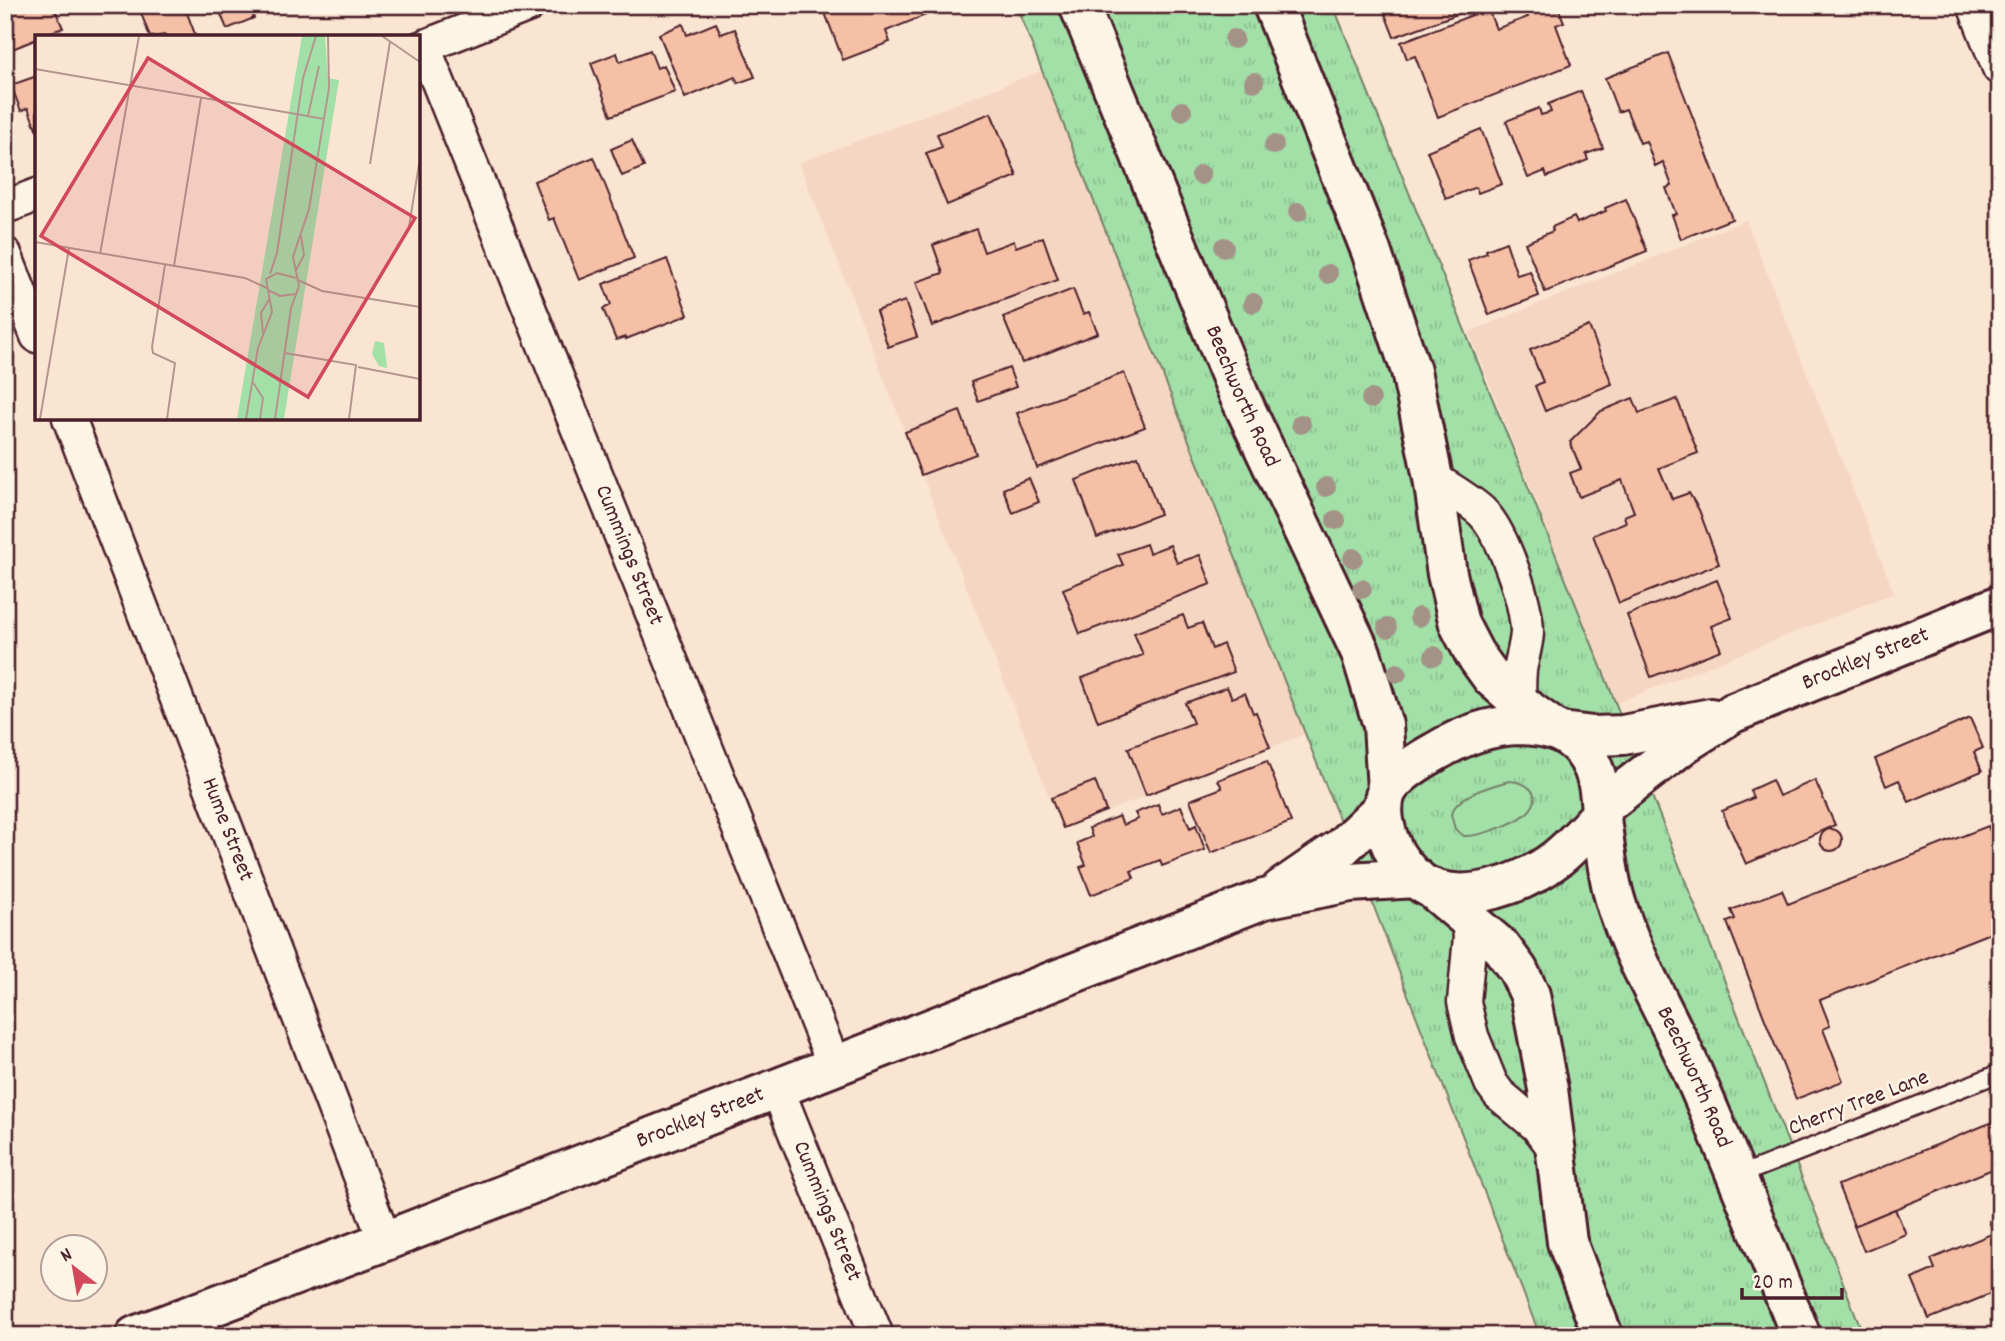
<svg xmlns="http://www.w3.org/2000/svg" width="2005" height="1341" viewBox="0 0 2005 1341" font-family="Dekko,sans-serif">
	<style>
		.built { fill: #f5d6c2 }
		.grass { fill: url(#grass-tufts); stroke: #76806a; stroke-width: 2 }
		.garden { fill: #a2e0a8; stroke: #76806a; stroke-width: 2 }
		.building { fill: #f5c0a6; stroke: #4a1f2b; stroke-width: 2 }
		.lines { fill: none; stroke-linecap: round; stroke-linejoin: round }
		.service-casing { stroke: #4a1f2b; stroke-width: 21 }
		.minor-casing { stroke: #4a1f2b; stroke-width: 37 }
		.tertiary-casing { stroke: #4a1f2b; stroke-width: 44 }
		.secondary-casing { stroke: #4a1f2b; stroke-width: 44 }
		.service { stroke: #fcf5e5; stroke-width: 16 }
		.minor { stroke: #fcf5e5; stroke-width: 32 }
		.tertiary { stroke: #fcf5e5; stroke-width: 38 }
		.secondary { stroke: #fcf5e5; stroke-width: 38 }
		.tree { fill: #a59287 }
		.labels { text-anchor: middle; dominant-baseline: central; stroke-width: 5; stroke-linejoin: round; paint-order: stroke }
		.street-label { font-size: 23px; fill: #4a1f2b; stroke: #fcf5e5 }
		.inset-road { fill: none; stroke: #b4968f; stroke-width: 2 }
		.view { fill: #d1495b; fill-opacity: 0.15; stroke: #d1495b; stroke-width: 3.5 }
		.inset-edge { fill: none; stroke: #4a1f2b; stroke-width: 3.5 }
	</style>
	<defs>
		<pattern id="grass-tufts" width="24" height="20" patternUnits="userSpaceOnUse" patternTransform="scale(1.75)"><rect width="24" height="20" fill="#a2e0a8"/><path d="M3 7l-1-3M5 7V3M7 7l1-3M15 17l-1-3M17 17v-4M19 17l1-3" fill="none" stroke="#8dc091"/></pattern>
	</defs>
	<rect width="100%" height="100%" fill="#fae5d2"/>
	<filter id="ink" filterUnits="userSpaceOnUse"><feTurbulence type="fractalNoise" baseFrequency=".0143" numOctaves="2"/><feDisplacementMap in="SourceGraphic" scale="14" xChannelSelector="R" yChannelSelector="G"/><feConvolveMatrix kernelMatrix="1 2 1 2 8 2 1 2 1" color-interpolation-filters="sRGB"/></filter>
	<g filter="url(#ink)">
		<!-- built -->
		<g class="built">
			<path d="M1042,71l263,663 -243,95 -263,-666z"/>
			<path d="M1746,220l148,373 -278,110 -147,-371z"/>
		</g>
		<!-- grass -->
		<path class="grass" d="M1016,5h317l275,679 256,652h-324l-166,-429z"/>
		<!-- garden -->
		<path class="garden" d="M1509,781c19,0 36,15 18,32 -10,10 -48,24 -63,23l-9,-7 -4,-14c5,-20 40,-29 58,-34z"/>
		<!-- building -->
		<g class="building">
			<path d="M5,5h48l10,23 -26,9v2l-32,13z"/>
			<path d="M138,5h46l12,32h-30l-1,-2 -15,2z"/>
			<path d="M217,5h32l5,13 -27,11z"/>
			<path d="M822,5h117l-14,6 1,4 -40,16 4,11 -47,18z"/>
			<path d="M1389,5h69l2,8 -66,24 -9,-23 6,-3z"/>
			<path d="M1523,5h34l7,17 -8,3 15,40 -133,52 -23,-61 -8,3 -6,-17 87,-33 8,20 32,-12z"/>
			<path d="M716,23l5,11 14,-5 20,48 -17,6 -3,-6 -50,21 -26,-64 24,-10 4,11z"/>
			<path d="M650,50l7,18 7,-3 11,27 -64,24 -20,-53 26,-10 3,9z"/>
			<path d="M1668,53l64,166 -51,20 -9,-24 4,-1 -10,-26 6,-2 -9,-24 -8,4 -9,-25 -6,2 -14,-34 -8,3 -13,-34z"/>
			<path d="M37,76v55l-9,-23 -7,3 -10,-26z"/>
			<path d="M1581,91l22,57 -17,6 2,6 -41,17 -2,-6 -17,7 -22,-57 33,-13 2,7 10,-3 -3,-8z"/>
			<path d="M991,113l26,63 -70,29 -21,-52 16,-6 -5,-13z"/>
			<path d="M1481,129l21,55 -24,9 -2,-6 -30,12 -19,-48z"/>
			<path d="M632,140l12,27 -22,9 -11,-27z"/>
			<path d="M594,157l40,101 -55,22 -25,-62 -5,2 -15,-39z"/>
			<path d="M1626,199l21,52 -102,41 -20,-49 28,-12 -1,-4 22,-10 3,6 29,-12 -1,-3z"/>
			<path d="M976,229l8,23 30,-11 2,6 27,-10 15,43 -126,46 -16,-44 27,-9 -10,-28z"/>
			<path d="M1506,242l11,33 13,-4 9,25 -50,19 -21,-55 19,-7 -1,-3z"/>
			<path d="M667,259l21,56 -62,24v-2l-10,3 -13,-31 8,-4 -8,-21z"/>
			<path d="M1073,289l10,25 6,-2 9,21 -76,30 -19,-46z"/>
			<path d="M905,301l12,36 -29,10 -12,-36z"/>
			<path d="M1589,326l23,58 -67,27 -10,-25 8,-4 -13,-32z"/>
			<path d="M1009,368l7,19 -38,14 -7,-19z"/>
			<path d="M1124,373l21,54 -108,41 -20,-55z"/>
			<path d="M1633,398l6,15 38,-14 21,54 -39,15 13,31 17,-6 10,17 20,54 -100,39 -26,-68 33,-13 -2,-6 10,-4 -12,-32 -43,17 -9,-24 11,-4 -11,-27 31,-31z"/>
			<path d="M960,411l16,43 -55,21 -16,-43z"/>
			<path d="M1138,456l22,58 -63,24 -21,-58z"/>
			<path d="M1029,478l10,24 -26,11 -10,-24z"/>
			<path d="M1146,544l3,9 21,-8 7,18 23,-8 11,29 -131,50 -17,-45 60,-24 -5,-11z"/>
			<path d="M1717,580l15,38 -21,8 10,24 -70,27 -24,-62z"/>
			<path d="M1183,615l5,13 14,-5 10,26 11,-5 11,28 -136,50 -16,-44 61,-23 -9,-22z"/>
			<path d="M1227,687l5,11 13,-5 8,20 3,-1 14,35 -124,48 -18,-47 65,-25 -8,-20z"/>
			<path d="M1970,718l13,30 -9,4 8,19 -73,31 -10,-22 -13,6 -11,-27z"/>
			<path d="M1267,761l24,61 -80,31 -21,-53 32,-12 -4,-8z"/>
			<path d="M1772,780l7,16 36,-16 20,45 -89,39 -24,-53 31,-13 -3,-8z"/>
			<path d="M1095,781l11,30 -43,17 -12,-30z"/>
			<path d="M1158,804l4,10 19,-8 9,22 6,-3 9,25 -43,16 -2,-6 -29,11 3,7 -43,17 -11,-28 6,-2 -9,-22 15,-6 -3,-9 30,-12 4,9 15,-6 -3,-6z"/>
			<path d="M1988,826l12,31v72l-180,71 10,26 -7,3 20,52 -47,18 -69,-177 8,-3 -4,-9 51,-20 6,14z"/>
			<circle cx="1831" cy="840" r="11"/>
			<path d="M2000,1119v47l-146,60 -16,-41z"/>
			<path d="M1895,1209l11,25 -42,17 -10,-25z"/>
			<path d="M2000,1217v73l-71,29 -17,-40 23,-10 -4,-10 63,-26 -5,-12z"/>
			<path d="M2000,1328v8h-19z"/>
		</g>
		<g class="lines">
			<defs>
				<path id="service" d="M1735,1177l265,-104"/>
				<g id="minor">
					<path d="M1974,5l25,63"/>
					<path id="s1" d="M424,47l410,1018"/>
					<path d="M418,49l111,-44"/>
					<path d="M5,207l32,-12"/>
					<path d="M5,254l32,82"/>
					<path id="s2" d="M69,418l316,823"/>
					<path d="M1433,478c16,11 35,21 49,34 21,21 45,91 45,121 -1,13 -5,25 -7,37 -1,11 -1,22 0,33"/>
					<path d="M1467,916l3,21 -6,65 8,34 19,47 8,11 38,32 17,22"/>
					<path id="s3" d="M777,1088l100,248"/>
					<path d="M195,1312l9,24"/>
				</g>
				<g id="tertiary">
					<path d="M1561,732l32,4 30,-1 88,-17"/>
					<path id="s4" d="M1601,808l83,-64 49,-31 267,-108"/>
				</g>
				<g id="secondary">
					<path id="s5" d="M1079,5l160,390 122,258 22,72 4,65"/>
					<path d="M1273,5l98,246 40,120 22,107 14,96 12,50 15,29 18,25 39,34 25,18"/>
					<path id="s6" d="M1601,814c-14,15 -28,32 -45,45 -32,25 -88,45 -127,28 -14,-6 -25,-20 -33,-32 -10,-18 -17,-43 -10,-62 8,-17 33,-32 49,-41 25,-15 53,-26 82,-27 35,0 61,9 76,43 8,18 7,38 9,58 4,29 7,58 17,86 17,51 46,99 68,148 41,91 77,184 114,276"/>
					<path d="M1431,888l70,59 17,23 12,25 18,94 19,153 36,94"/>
					<path d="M1281,889l61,-42 41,-39"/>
					<path id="s7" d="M135,1336l250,-95 879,-342 86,-17 66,-4"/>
				</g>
			</defs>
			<!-- service casing -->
			<use href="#service" class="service-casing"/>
			<!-- minor casing -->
			<use href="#minor" class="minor-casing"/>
			<!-- tertiary casing -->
			<use href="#tertiary" class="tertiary-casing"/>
			<!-- secondary casing -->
			<use href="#secondary" class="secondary-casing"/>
			<!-- service -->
			<use href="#service" class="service"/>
			<!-- minor -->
			<use href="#minor" class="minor"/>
			<!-- tertiary -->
			<use href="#tertiary" class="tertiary"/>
			<!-- secondary -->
			<use href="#secondary" class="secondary"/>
		</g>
		<!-- trees -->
		<g class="tree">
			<circle cx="1234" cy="39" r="10"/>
			<circle cx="1254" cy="82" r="10"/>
			<circle cx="1182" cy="111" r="10"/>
			<circle cx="1274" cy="145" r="10"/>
			<circle cx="1201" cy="175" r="10"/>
			<circle cx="1298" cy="212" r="10"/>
			<circle cx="1224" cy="247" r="10"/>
			<circle cx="1328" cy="274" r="10"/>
			<circle cx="1253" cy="303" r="10"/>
			<circle cx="1371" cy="399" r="10"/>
			<circle cx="1301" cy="424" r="10"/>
			<circle cx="1326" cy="487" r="10"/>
			<circle cx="1336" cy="520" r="10"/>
			<circle cx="1353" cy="558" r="10"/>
			<circle cx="1362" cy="589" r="10"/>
			<circle cx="1419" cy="617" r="10"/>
			<circle cx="1387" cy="628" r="10"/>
			<circle cx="1434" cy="656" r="10"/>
			<circle cx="1397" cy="673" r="10"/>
		</g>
	</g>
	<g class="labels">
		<!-- street labels -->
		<g class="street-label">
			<text stroke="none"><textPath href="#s5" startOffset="424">Beechworth Road</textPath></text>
			<text stroke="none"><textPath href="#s1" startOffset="548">Cummings Street</textPath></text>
			<text stroke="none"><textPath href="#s4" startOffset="306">Brockley Street</textPath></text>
			<text stroke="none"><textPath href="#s2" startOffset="441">Hume Street</textPath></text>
			<text stroke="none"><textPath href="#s6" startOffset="884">Beechworth Road</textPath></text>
			<text transform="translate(1859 1104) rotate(-21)">Cherry Tree Lane</text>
			<text stroke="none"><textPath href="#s7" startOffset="606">Brockley Street</textPath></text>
			<text stroke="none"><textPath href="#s3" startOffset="133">Cummings Street</textPath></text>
		</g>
	</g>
	<!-- overview -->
	<g transform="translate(35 35)">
		<rect width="385" height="385" fill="#fae5d2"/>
		<path d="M267,1h23l3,42 11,2 -55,339h-47z" fill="#a2e0a8"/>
		<path d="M340,306l9,2 3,25 -8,-2 -7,-12z" fill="#a2e0a8"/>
		<path class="inset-road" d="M347,1l38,26M0,34l261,45M261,79l28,5M273,81l11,-50M335,129l20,-122M374,192l11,-69M0,207l210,36 22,10M65,219l39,-218M130,230l-13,82 1,6 22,10 -8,56M139,231l27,-168M260,237l9,-17 -3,-19M235,239l7,-21 26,-175 13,-42M263,245l24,11 98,16M233,255l12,6 16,-2M228,298l-2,-20 9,-15M250,318l71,12 -7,54M323,332l62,12M217,346l11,17 -3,21M5,384l29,-171M211,384l12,-71 14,-36 -6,-33 11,-6 19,5M240,384l16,-111 8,-22 -6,-29 16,-48 20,-121 -1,-52"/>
		<path class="view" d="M113,23l267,160 -107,179 -267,-161z"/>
		<rect width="385" height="385" class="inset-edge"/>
	</g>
	<!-- margin -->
	<rect width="2005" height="1341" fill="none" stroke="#fcf5e5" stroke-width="28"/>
	<rect x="14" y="14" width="1977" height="1313" fill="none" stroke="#4a1f2b" stroke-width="2.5" filter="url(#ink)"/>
	<!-- north arrow -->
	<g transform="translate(74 1268) rotate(329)"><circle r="33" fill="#fcf5e5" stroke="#b59f9b" stroke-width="2"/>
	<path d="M0-5L12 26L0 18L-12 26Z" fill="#d1495b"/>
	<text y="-10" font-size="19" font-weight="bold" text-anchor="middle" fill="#4a1f2b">N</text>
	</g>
	<!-- scale -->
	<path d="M1742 1288v10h100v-10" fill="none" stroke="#4a1f2b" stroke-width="3.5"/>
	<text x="1753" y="1288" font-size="21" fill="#4a1f2b" stroke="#fcf5e5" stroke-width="5" paint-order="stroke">20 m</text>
</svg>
